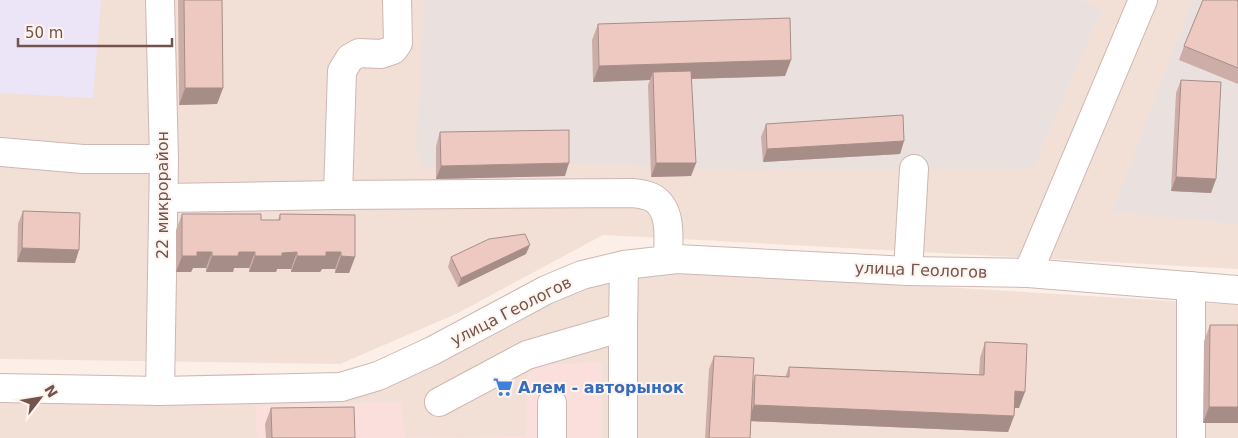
<svg xmlns="http://www.w3.org/2000/svg" width="1238" height="438" viewBox="0 0 1238 438" font-family="'DejaVu Sans',sans-serif">
	<style>
		.residential { fill: #f2e0d7 }
		.commercial { fill: #fadfdd }
		.industrial { fill: #eae1de }
		.education { fill: #ece4f7 }
		.lines { fill: none; stroke-linecap: round; stroke-linejoin: round }
		.minor-casing { stroke: #ceb7b2; stroke-width: 30 }
		.minor { stroke: #fff; stroke-width: 28 }
		.wall { fill: #cdada7 }
		.shaded-wall { fill: #a78d88 }
		.building { fill: #eec9c2; stroke: #a78d88 }
		.labels { text-anchor: middle; dominant-baseline: central; stroke-width: 4; stroke-linejoin: round; paint-order: stroke }
		.street-label { font-size: 16px; fill: #73534e; stroke: #fef4ee }
		.shop-label { font-size: 16px; font-weight: bold; fill: #366cbe; stroke: #fef4ee; text-anchor: start }
	</style>
	<rect width="100%" height="100%" fill="#fbefe8"/>
	<!-- residential -->
	<g class="residential">
		<path d="M0,0h1238v269l-635,-34 -145,78 -118,51 -340,-5z"/>
		<path d="M664,270l574,35v133h-1238v-45l339,1 210,-99z"/>
	</g>
	<!-- commercial -->
	<path class="commercial" d="M602,362v76h-345l-2,-33 146,-3 4,36 121,-2 2,-70z"/>
	<!-- industrial -->
	<g class="industrial">
		<path d="M424,0h655l23,9 -69,160 -299,1 -149,-6 -162,4 -7,-20z"/>
		<path d="M1192,0h46v224l-126,-12z"/>
	</g>
	<!-- education -->
	<path class="education" d="M0,0h101l-8,98 -93,-5z"/>
	<g class="lines">
		<defs>
			<g id="minor">
				<path d="M160,0l4,159 -4,232"/>
				<path d="M0,152l83,7h81"/>
				<path d="M338,195l4,-124 8,-13 9,-5 22,1 12,-4 5,-7 -1,-43"/>
				<path d="M164,198l174,-3 296,-2c6,1 14,2 19,5 20,12 15,42 15,62"/>
				<path d="M908,271l6,-102"/>
				<path d="M1028,273l115,-273"/>
				<path d="M0,388l160,3 181,-4 37,-11 54,-25 114,-61 36,-15 42,-10 53,-6 231,12 120,2 210,17"/>
				<path d="M439,402l88,-47 96,-28 1,-62"/>
				<path d="M552,438v-35"/>
				<path d="M623,438v-111"/>
				<path d="M1191,438v-152"/>
			</g>
		</defs>
		<!-- minor casing -->
		<use href="#minor" class="minor-casing"/>
		<!-- minor -->
		<use href="#minor" class="minor"/>
	</g>
	<!-- wall -->
	<g class="wall">
		<path d="M178,0h44l1,88 -6,16 -38,1z"/>
		<path d="M1238,1v83l-59,-24 5,-14z"/>
		<path d="M598,24l193,36 -6,16 -94,3 5,84 -5,13 -40,1 -3,-92 2,-5 -57,2 -1,-42z"/>
		<path d="M1181,80l35,99 -5,14 -40,-2 5,-98z"/>
		<path d="M766,124l138,17 -4,13 -137,8 -2,-25z"/>
		<path d="M440,132l125,44 -129,3v-33z"/>
		<path d="M23,211l52,52 -58,-1 1,-38z"/>
		<path d="M182,214l79,6h17l2,-6 75,43 -6,16h-14v-4h-13l-2,3h-29v-3h-14l-1,3h-27v-4h-15l-1,4h-27v-4h-13l-2,4h-15v-42z"/>
		<path d="M526,254l-68,33 -10,-20 3,-10z"/>
		<path d="M1210,325l28,98h-35l1,-82z"/>
		<path d="M985,342l34,66h-4l-1,8 -6,16 -257,-11 -1,17h-45l4,-69 5,-13 39,26 2,-7 30,2 4,-10 190,8 1,-17z"/>
		<path d="M271,408l84,30h-89l-1,-14z"/>
	</g>
	<!-- shaded-wall -->
	<g class="shaded-wall">
		<path d="M791,60l-6,16 -132,4v-8l-3,8 -57,2 6,-16z"/>
		<path d="M185,88h38l-6,16 -38,1z"/>
		<path d="M904,141l-4,13 -137,8 4,-13z"/>
		<path d="M569,163l-4,13 -129,3 5,-13z"/>
		<path d="M656,163h40l-5,13 -40,1z"/>
		<path d="M1176,177l40,2 -5,14 -40,-2z"/>
		<path d="M530,245l-4,9 -68,33 3,-9z"/>
		<path d="M22,248l57,2 -4,13 -58,-1z"/>
		<path d="M197,252h15l-6,16h-13l-2,4h-15l6,-16z"/>
		<path d="M239,252h16l-6,16h-15l-1,4h-27l6,-16z"/>
		<path d="M297,252l-6,17h-14l-1,3h-27l6,-16 27,-3z"/>
		<path d="M326,252h15l-6,17h-13l-2,3h-29l6,-16z"/>
		<path d="M341,256l14,1 -6,16h-14z"/>
		<path d="M1015,391l10,1 -6,16h-10z"/>
		<path d="M754,405l260,11 -6,16 -260,-11z"/>
		<path d="M1209,407h29v16h-35z"/>
	</g>
	<!-- building -->
	<g class="building">
		<path d="M184,0h38l1,88h-38z"/>
		<path d="M1203,0h33l2,1v67l-54,-22z"/>
		<path d="M790,18l1,42 -192,6 -1,-42z"/>
		<path d="M691,71l5,92h-40l-3,-91z"/>
		<path d="M1181,80l40,2 -5,97 -40,-2z"/>
		<path d="M903,115l1,26 -137,8 -1,-25z"/>
		<path d="M569,130v33l-128,3 -1,-34z"/>
		<path d="M23,211l57,2 -1,37 -57,-2z"/>
		<path d="M182,214h79v6h19v-6l75,1v42l-14,-1v-4h-15v4h-29v-4l-15,1v3h-27v-4h-16l-1,4h-26v-4h-15v4h-15z"/>
		<path d="M525,234l5,11 -69,33 -10,-21 38,-18z"/>
		<path d="M1210,325h28v82h-29z"/>
		<path d="M985,342l42,2 -2,48 -10,-1 -1,25 -260,-11 1,-30 34,2v-10l195,8z"/>
		<path d="M714,356l40,2 -4,80h-41z"/>
		<path d="M354,407l1,31h-83l-1,-30z"/>
	</g>
	<!-- icons -->
	<defs>
		<symbol id="supermarket-bare" viewBox="-9 -9 18 18"><path d="M-6-5.5h2.5l.6 2H6L4.5 2H-2.5L-4.4-4H-6ZM-1.5 3.2a1.3 1.3 0 1 0 .1 0ZM3 3.2a1.3 1.3 0 1 0 .1 0Z" fill="#3f7fe0" stroke="#fef4ee" stroke-width="2.5" paint-order="stroke"/></symbol>
	</defs>
	<g fill-rule="evenodd">
		<use href="#supermarket-bare" x="489" y="373" width="28" height="28"/>
	</g>
	<g class="labels">
		<!-- street labels -->
		<g class="street-label">
			<text transform="translate(162 195) rotate(-90)">22 микрорайон</text>
			<text transform="translate(921 270) rotate(2)">улица Геологов</text>
			<text transform="translate(511 311) rotate(-27)">улица Геологов</text>
		</g>
		<!-- shop labels -->
		<g class="shop-label">
			<text x="518" y="387">Алем - авторынок</text>
		</g>
	</g>
	<!-- north arrow -->
	<g transform="translate(40 398) rotate(59)" stroke="#fef4ee" stroke-width="4" paint-order="stroke">
	<path d="M0-4L9 19L0 12L-9 19Z" fill="#73534e"/>
	<text y="-8" font-size="14" font-weight="bold" text-anchor="middle" fill="#73534e">N</text>
	</g>
	<!-- scale -->
	<path d="M18 38v8h154v-8" fill="none" stroke="#73534e" stroke-width="2.5"/>
	<text x="25" y="38" font-size="15" fill="#73534e" stroke="#fef4ee" stroke-width="4" paint-order="stroke">50 m</text>
</svg>
